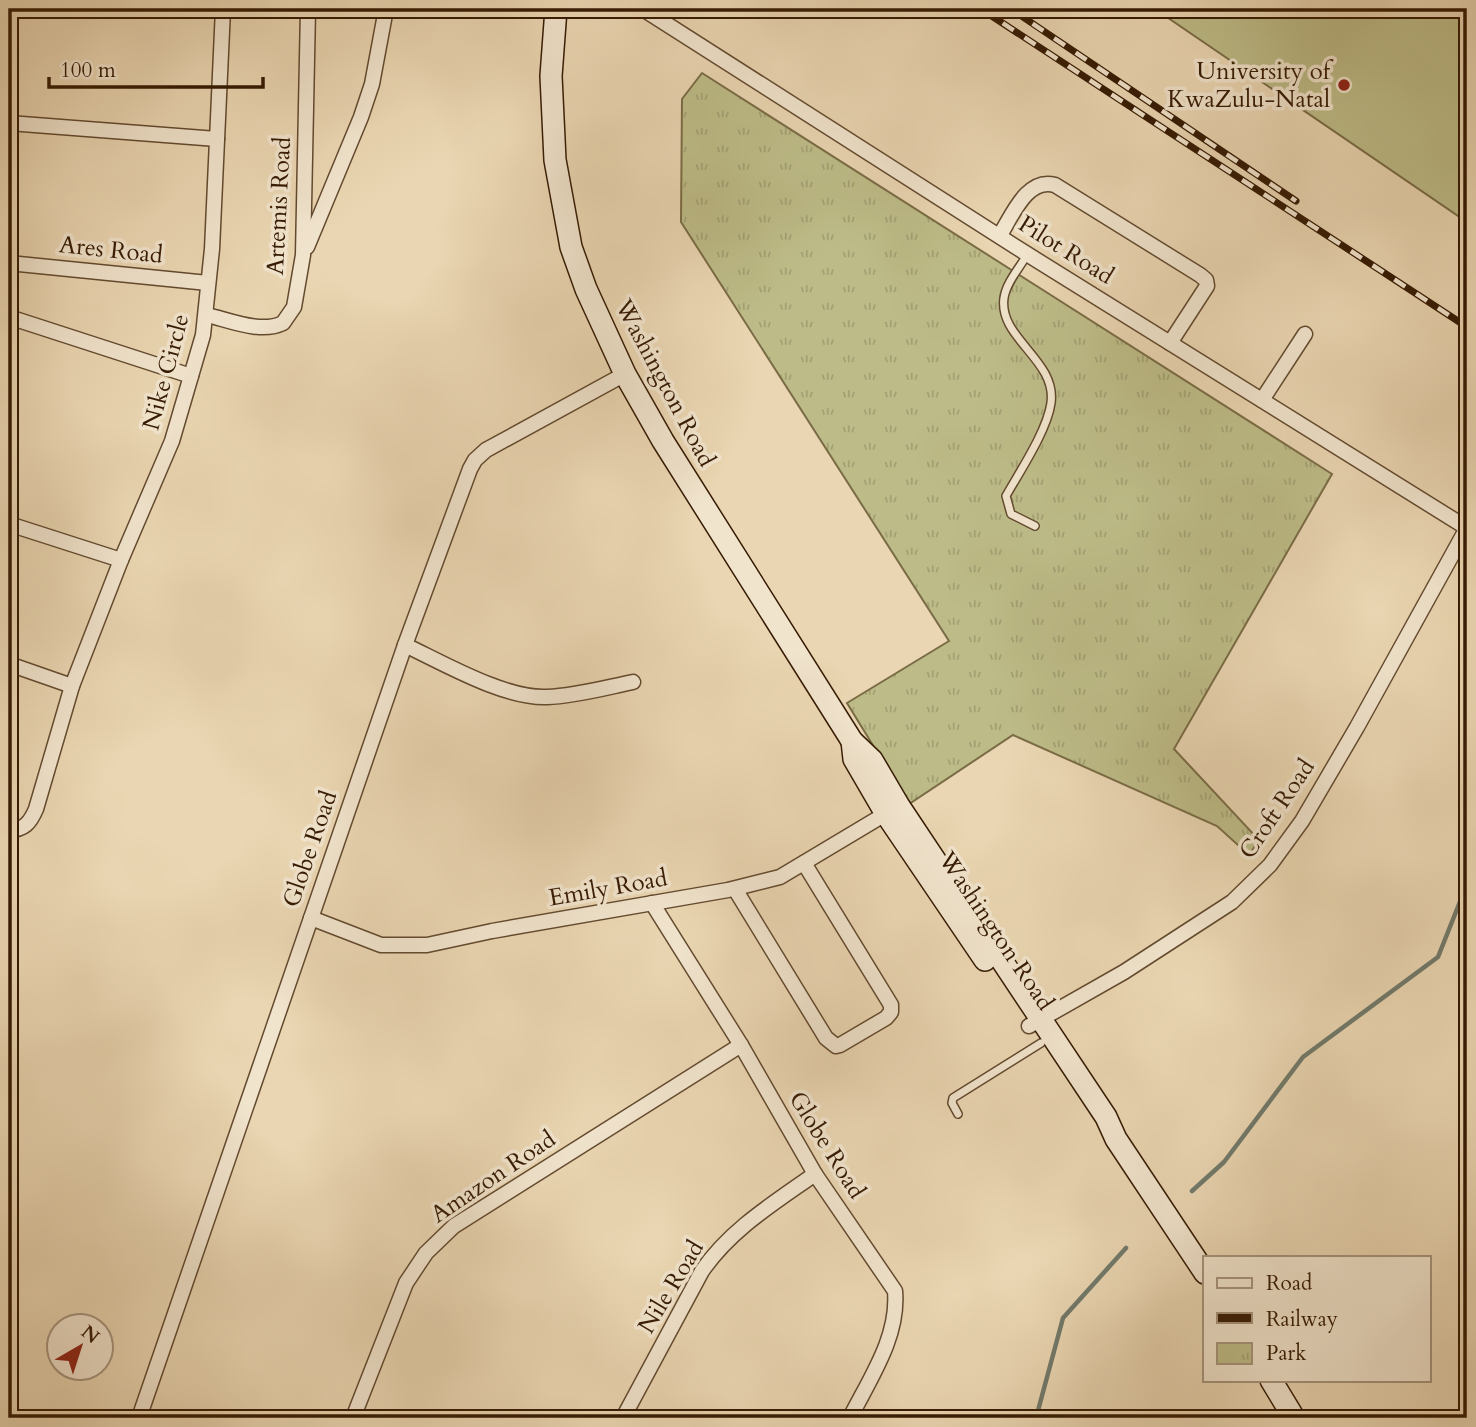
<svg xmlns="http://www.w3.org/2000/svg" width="1476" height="1427" viewBox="0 0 1476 1427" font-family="Cardo,serif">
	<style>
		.park { fill: url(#park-tufts); stroke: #7a6c46; stroke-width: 2 }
		.pitch { fill: #bdbc88; stroke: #7a6c46; stroke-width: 2 }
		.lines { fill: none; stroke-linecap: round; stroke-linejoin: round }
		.stream { stroke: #717a6b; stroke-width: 4.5 }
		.lane-casing { stroke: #634a2f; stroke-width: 10 }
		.street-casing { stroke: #634a2f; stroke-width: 17 }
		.secondary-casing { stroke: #361b03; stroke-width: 24 }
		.lane { stroke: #f1e4cd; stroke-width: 7 }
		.street { stroke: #f1e4cd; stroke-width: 14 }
		.secondary { stroke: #f1e4cd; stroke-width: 21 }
		.rail-casing { stroke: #361b03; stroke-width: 7 }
		.rail { stroke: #f1e4cd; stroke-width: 4.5; stroke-dasharray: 13; stroke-linecap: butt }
		.poi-dot { fill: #8f2418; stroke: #f1e4cd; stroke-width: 2.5 }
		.labels { text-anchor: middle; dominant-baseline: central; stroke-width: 7; stroke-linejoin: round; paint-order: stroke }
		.poi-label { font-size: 24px; fill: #361b03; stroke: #f1e4cd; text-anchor: end }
		.street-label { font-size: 24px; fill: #361b03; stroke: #f1e4cd }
	</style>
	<defs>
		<pattern id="park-tufts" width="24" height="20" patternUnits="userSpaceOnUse" patternTransform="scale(1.75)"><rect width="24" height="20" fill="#bdbc88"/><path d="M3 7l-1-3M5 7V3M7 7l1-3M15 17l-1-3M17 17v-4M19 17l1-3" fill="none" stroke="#a3a174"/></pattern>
	</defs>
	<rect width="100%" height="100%" fill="#ead6b2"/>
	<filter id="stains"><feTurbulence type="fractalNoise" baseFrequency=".00286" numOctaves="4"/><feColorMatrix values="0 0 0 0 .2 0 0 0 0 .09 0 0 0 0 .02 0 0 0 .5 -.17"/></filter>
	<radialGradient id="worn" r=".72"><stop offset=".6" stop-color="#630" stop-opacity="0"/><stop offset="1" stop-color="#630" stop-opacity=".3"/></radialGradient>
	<!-- park -->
	<path class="park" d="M702,73l630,401 -158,275 85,91 -10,15 -32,-29 -204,-91 -104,69 -62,-101 102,-62 -268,-419 1,-123z"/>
	<!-- pitch -->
	<path class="pitch" d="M1155,9h312v213z"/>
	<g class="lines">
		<!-- stream -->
		<g class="stream">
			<path d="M1192,1191l32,-29 79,-105 135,-100 29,-73"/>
			<path d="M1036,1418l27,-100 63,-70"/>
		</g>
		<defs>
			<g id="lane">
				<path d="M1027,255c-7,12 -21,28 -23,43 -6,40 53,62 47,105 -4,28 -31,68 -45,93l5,18 24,12"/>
				<path d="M958,1114l-6,-11 1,-5 88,-55"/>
			</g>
			<g id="street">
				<path d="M643,9l384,245 440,274"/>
				<path d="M9,123l208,16"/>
				<path d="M1000,235c12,-19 27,-58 55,-50l145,90 6,5 1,6 -37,57"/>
				<path d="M307,247l54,-130 11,-33 14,-75"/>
				<path d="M9,263l199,20"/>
				<path d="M207,315c22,5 54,19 76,8l11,-16 9,-52 5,-246"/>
				<path d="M9,317l182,59"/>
				<path d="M1262,400l43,-66"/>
				<path d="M9,524l112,36"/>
				<path d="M405,645c38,18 100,54 142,52 28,-1 57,-9 86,-15"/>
				<path d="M9,664l63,22"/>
				<path d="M9,830c15,0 21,-7 27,-21l36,-123 49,-126 51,-119 31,-106 9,-86 11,-240"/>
				<path d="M735,889l91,149 10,8 4,-1 46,-27 5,-6v-7l-87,-142"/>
				<path d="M652,903l89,142 74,129 80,117c4,46 -25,87 -45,127"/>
				<path d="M311,918l70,27h46l65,-14 236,-41 52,-13 112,-67"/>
				<path d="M1029,1026l95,-54 108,-70 38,-37 32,-44 55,-94 110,-199"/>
				<path d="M139,1418l266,-773 65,-176 5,-9 11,-10 139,-76"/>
				<path d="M353,1418l53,-135 20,-30 28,-27 287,-181"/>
				<path d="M623,1418l79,-147c29,-42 72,-68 113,-97"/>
			</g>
			<g id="secondary">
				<path d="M556,9l-5,67 4,84 16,87 15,42 39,85 38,67 189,300 20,19 27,46 207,311 10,22 89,134"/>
				<path d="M852,741l2,18 32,55 99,146"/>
				<path d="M1271,1380l23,38"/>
			</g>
		</defs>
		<!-- lane casing -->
		<use href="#lane" class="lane-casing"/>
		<!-- street casing -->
		<use href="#street" class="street-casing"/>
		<!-- secondary casing -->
		<use href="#secondary" class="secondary-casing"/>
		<!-- lane -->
		<use href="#lane" class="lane"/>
		<!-- street -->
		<use href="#street" class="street"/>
		<!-- secondary -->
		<use href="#secondary" class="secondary"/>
		<defs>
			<g id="rail">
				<path d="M981,9l486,318"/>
				<path d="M1011,9l285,192"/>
			</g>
		</defs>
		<!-- rail casing -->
		<use href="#rail" class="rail-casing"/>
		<!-- rail -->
		<use href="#rail" class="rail"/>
	</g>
	<!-- markers -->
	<circle class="poi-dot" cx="1344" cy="85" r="7"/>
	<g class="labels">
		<!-- poi labels -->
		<g class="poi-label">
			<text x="1330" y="71">University of<tspan x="1330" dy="28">KwaZulu-Natal</tspan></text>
		</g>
		<!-- street labels -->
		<g class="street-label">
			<text transform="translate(279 206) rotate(-87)">Artemis Road</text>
			<text transform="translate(111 250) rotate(6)">Ares Road</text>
			<text transform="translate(1066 250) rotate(32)">Pilot Road</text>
			<text transform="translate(166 372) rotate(-75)">Nike Circle</text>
			<text transform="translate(665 383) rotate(62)">Washington Road</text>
			<text transform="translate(1277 809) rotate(-56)">Croft Road</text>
			<text transform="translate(310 849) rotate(-71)">Globe Road</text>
			<text transform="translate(608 888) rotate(-10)">Emily Road</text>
			<text transform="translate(996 931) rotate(56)">Washington Road</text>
			<text transform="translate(827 1145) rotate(58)">Globe Road</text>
			<text transform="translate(493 1177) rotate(-34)">Amazon Road</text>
			<text transform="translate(671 1287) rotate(-59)">Nile Road</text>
		</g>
	</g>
	<!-- margin -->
	<rect width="1476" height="1427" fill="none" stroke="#ead6b2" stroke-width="35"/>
	<rect x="10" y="10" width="1455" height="1406" fill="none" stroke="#361b03" stroke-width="3.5"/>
	<rect x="18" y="18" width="1441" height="1392" fill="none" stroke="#361b03" stroke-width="2"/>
	<!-- legend -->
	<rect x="1203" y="1256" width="228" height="126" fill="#f1e4cd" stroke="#a6947c" stroke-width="2"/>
	<rect x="1217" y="1278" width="35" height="10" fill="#f1e4cd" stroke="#a6947c" stroke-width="2"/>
	<text x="1266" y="1290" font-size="21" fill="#361b03">Road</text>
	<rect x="1217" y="1313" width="35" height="10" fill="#361b03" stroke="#a6947c" stroke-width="2"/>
	<text x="1266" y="1326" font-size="21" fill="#361b03">Railway</text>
	<rect x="1217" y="1343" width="35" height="21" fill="url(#park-tufts)" stroke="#a6947c" stroke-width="2"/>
	<text x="1266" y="1360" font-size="21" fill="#361b03">Park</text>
	<!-- north arrow -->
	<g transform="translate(80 1347) rotate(39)"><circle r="33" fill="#f1e4cd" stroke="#a6947c" stroke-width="2"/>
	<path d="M0-5L12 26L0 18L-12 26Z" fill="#8f2418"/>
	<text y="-10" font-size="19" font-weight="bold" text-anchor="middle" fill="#361b03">N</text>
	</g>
	<!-- scale -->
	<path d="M49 77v10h214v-10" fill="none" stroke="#361b03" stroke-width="3.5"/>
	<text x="60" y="77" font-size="21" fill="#361b03" stroke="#f1e4cd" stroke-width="5" paint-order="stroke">100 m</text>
	<rect width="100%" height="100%" filter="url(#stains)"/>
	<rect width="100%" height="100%" fill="url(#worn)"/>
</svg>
